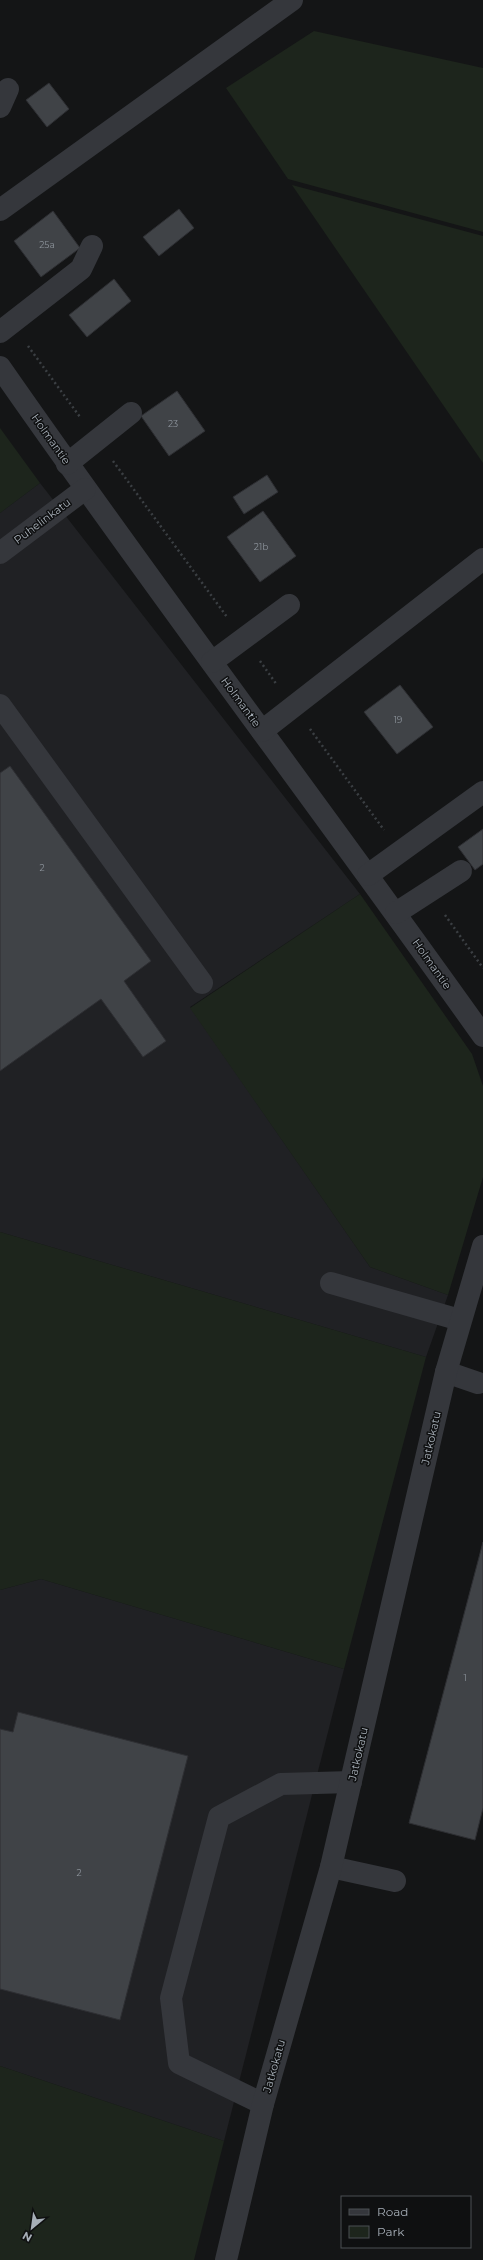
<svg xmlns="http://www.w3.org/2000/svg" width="483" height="2260" viewBox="0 0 483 2260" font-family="Montserrat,sans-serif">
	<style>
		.built { fill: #202124 }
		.green { fill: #1d251c }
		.building { fill: #404347; stroke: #2e2f33 }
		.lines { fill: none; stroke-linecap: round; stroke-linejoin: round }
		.path { stroke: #3b3f43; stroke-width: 2.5; stroke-dasharray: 2 3; stroke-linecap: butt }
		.minor { stroke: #35373c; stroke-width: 22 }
		.labels { text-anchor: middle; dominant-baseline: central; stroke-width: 3; stroke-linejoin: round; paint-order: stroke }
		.number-label { font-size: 9px; fill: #8c939b }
		.street-label { font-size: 11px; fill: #a6aeb7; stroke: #0f1011 }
	</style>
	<rect width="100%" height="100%" fill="#141516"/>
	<!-- built -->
	<g class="built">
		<path d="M40,483l320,411 -170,113 180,260 78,28 -22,62 -426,-125v-719z"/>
		<path d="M41,1579l303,90 -120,472 -224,-75v-476z"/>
	</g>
	<!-- green -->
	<g class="green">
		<path d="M314,31l169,37v164l-195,-53 -62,-91z"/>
		<path d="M292,185l191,51v227z"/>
		<path d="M0,428l40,55 -40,30z"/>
		<path d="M360,894l112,160 11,32v91l-35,118 -78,-28 -180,-259z"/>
		<path d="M0,1232l426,125 -82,312 -303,-90 -41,11z"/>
		<path d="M0,2066l224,75 -30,119h-194z"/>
	</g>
	<!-- building -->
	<g class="building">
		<path d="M49,83l20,26 -22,18 -21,-27z"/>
		<path d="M179,209l15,19 -35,28 -16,-19z"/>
		<path d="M53,211l27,37 -39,29 -27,-36z"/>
		<path d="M114,279l17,22 -44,36 -18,-22z"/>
		<path d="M177,391l28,40 -36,25 -28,-40z"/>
		<path d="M267,475l11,17 -34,22 -11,-17z"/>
		<path d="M263,511l33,45 -36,26 -33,-45z"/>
		<path d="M400,685l33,42 -36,27 -33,-42z"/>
		<path d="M10,766l141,195 -27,20 42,60 -23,16 -42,-58 -101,72v-298z"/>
		<path d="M483,829v35l-8,6 -17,-23z"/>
		<path d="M483,1542v266l-8,32 -66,-17z"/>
		<path d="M18,1712l170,44 -68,264 -120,-31v-260l13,3z"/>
	</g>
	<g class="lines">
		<!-- path -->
		<g class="path">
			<path d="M28,346l52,71"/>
			<path d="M113,461l114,156"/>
			<path d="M260,661l17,24"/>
			<path d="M310,729l74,101"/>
			<path d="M445,915l38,53"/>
		</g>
		<!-- minor -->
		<g class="minor">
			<path d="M0,107l8,-18"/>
			<path d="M0,210l292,-210"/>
			<path d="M0,332l81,-63 11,-23"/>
			<path d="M0,367c157,226 324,445 483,669"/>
			<path d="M67,464l64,-51"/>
			<path d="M0,553l85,-64"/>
			<path d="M212,662l77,-57"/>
			<path d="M0,705l202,278"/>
			<path d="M262,731l221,-172"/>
			<path d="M368,875l115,-83"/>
			<path d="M396,913l65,-42"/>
			<path d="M331,1283l129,37"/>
			<path d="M446,1372l32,11"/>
			<path d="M331,1867l64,14"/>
			<path d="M263,2104l-84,-41 -8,-65 48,-181 62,-33 70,-2"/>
			<path d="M226,2260l37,-156 68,-237 115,-495 37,-126"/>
		</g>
	</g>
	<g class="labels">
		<!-- number labels -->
		<g class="number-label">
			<text x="47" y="244">25a</text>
			<text x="173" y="423">23</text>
			<text x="261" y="546">21b</text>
			<text x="398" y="719">19</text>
			<text x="42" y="867">2</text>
			<text x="465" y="1677">1</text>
			<text x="79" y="1872">2</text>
		</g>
		<!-- street labels -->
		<g class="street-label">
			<text transform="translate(51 439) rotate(55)">Holmantie</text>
			<text transform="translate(42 521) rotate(-37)">Puhelinkatu</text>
			<text transform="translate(241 702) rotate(54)">Holmantie</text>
			<text transform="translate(432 964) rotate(55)">Holmantie</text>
			<text transform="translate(431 1438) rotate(-77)">Jatkokatu</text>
			<text transform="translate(358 1754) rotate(-77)">Jatkokatu</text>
			<text transform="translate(274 2066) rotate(-74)">Jatkokatu</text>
		</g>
	</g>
	<!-- legend -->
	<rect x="341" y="2196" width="130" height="52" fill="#0f1011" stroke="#4b4f53"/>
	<rect x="349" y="2209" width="20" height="6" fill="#35373c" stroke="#4b4f53"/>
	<text x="377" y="2216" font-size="12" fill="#a6aeb7">Road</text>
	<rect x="349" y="2226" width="20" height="12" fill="#1d251c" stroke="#4b4f53"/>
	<text x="377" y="2236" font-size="12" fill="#a6aeb7">Park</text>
	<!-- north arrow -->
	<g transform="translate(32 2228) rotate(209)" stroke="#0f1011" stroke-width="3" paint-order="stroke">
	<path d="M0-3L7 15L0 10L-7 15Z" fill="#a6aeb7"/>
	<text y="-6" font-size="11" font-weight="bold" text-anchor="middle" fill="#a6aeb7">N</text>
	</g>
</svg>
